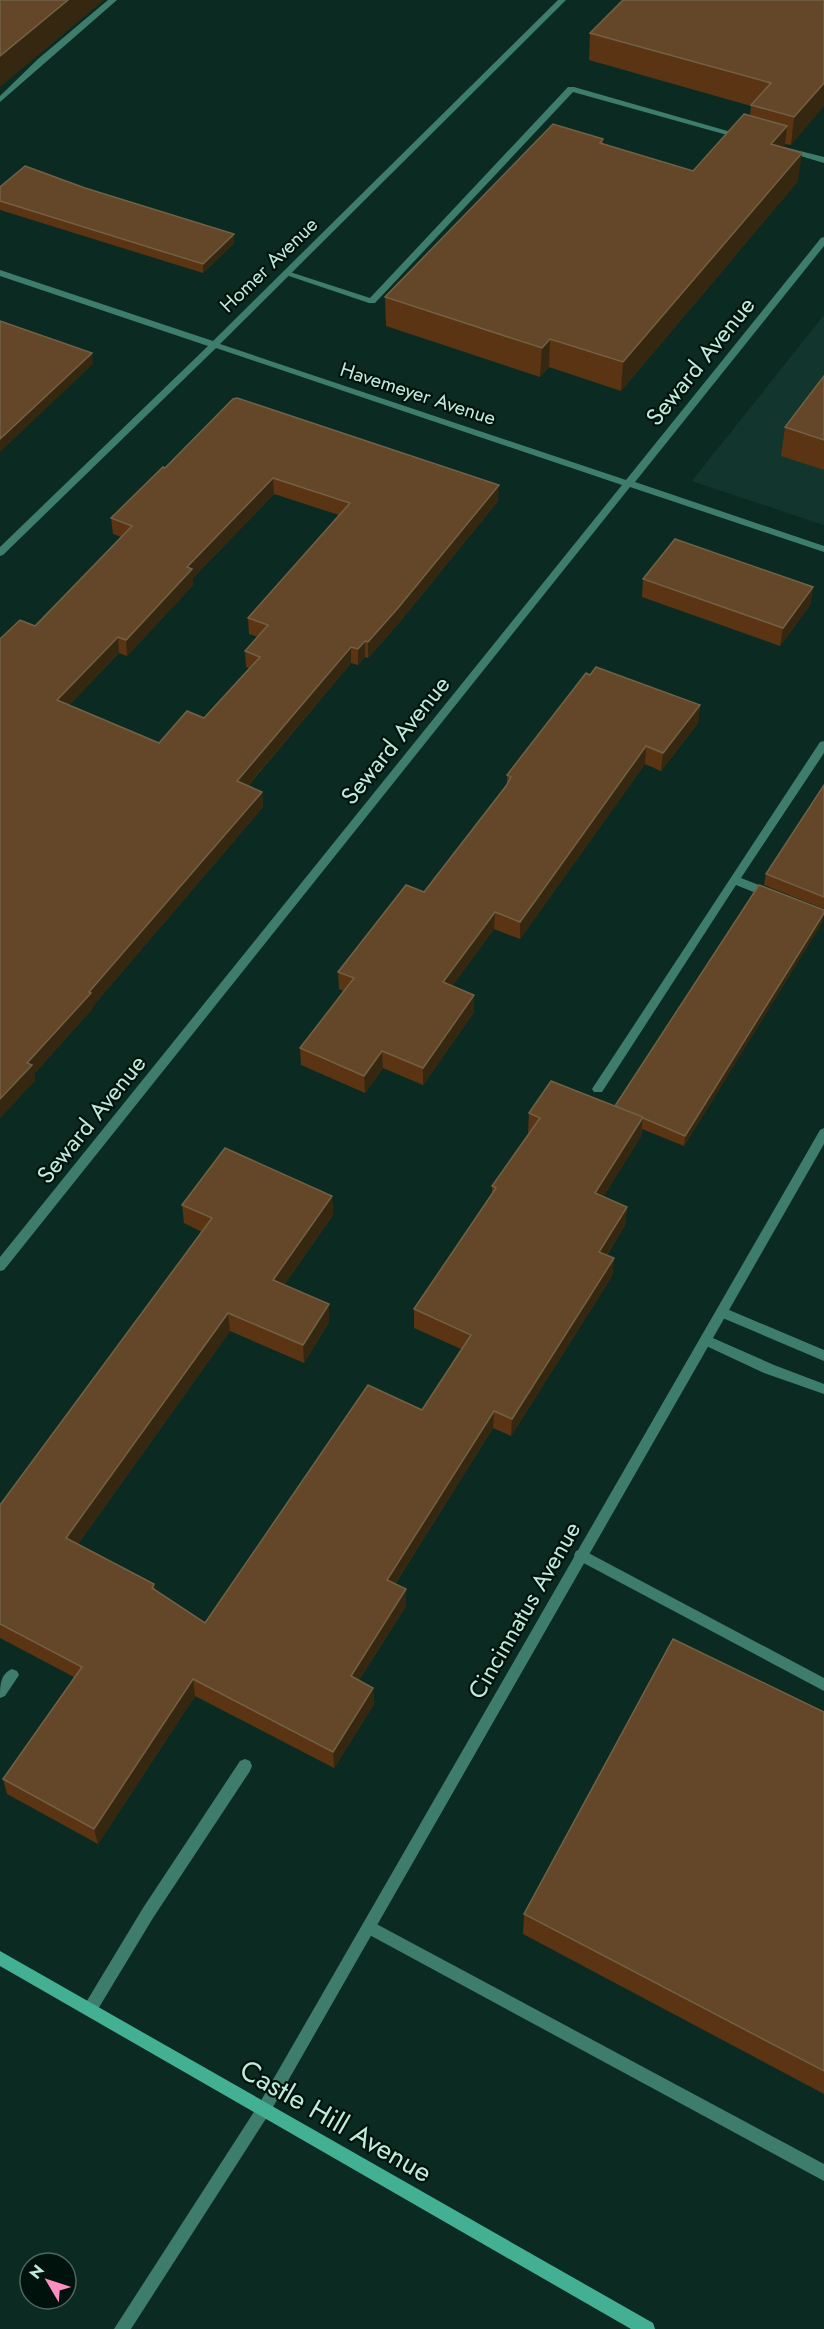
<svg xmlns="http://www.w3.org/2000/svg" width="824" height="2329" viewBox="0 0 824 2329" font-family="Jost,sans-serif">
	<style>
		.built { fill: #12362d }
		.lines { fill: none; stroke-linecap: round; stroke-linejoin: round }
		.service { fill: #3e7d6b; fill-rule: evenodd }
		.minor { fill: #3e7d6b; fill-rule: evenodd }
		.secondary { fill: #43af93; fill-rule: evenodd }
		.wall { fill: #5a3413; fill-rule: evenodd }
		.shaded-wall { fill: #362810 }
		.building { fill: #644729; stroke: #726145; stroke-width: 1.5; fill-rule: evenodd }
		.labels { text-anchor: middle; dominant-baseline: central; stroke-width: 4.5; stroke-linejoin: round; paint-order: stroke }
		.far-street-label { font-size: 20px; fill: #beebdc; stroke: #00120c }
		.street-label { font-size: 24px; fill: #beebdc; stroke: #00120c }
		.near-street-label { font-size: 28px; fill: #beebdc; stroke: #00120c }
	</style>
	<rect width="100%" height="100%" fill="#0b2b22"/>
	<!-- built -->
	<path class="built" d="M824,315v210l-132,-44 23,-29z"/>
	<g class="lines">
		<!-- service -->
		<g class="service">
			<path d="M108,0h9l-117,102v-6l38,-37z"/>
			<path d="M568,87h6l171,49 -7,2 -165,-46 -198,211h-6l-86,-29 7,-2 80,26z"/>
			<path d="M784,147l40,10v6l-40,-12z"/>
			<path d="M824,741v12l-83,125 33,13 2,3 -2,3h-8l-30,-12 -134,207h-8l-2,-3 2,-3 226,-344z"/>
			<path d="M722,1307l102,43v11l-106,-45 -2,-4 2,-4z"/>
			<path d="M706,1335l68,30 50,19v10l-60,-21 -62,-29 -2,-4 2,-4z"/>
			<path d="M581,1549l243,129v13l-248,-132 -2,-4 2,-4z"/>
			<path d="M12,1669l5,2 2,4 -14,21 -5,2c0,-12 0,-24 12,-29z"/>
			<path d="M245,1759l5,2 2,5 -2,5 -97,147 -58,96 -5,2 -5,-2 -3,-5 3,-5 58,-96 97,-147z"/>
			<path d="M369,1920l455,244v17l-460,-249 -2,-5 2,-5z"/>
			<path d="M264,2101l5,3 3,5 -3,5 -138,215h-17l145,-225z"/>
		</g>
		<!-- minor -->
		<g class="minor">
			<path d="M558,0h8l-346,344 406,136 195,-242 3,-1v9l-189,236 189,64v6l-194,-65 -626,783 -4,1v-14l622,-772 -406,-137 -213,207 -3,1v-9l208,-201 -208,-70v-6l213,71z"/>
			<path d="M824,1128v16l-555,970 -5,3 -5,-3 -3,-5 3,-5 561,-974z"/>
		</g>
		<!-- secondary -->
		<path class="secondary" d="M0,1951l653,372 2,6h-24l-631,-363z"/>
	</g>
	<!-- wall -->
	<g class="wall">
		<path d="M824,0l-33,145 -6,-1 -1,4 14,33 -177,210 -72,-24 -9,10 -154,-51 -1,-29 218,-158v5l90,27 57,-56 1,-9 -162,-46 1,-27z"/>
		<path d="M0,187l85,1 149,46v9l-31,30 -203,-63z"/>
		<path d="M824,376v94l-43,-14 4,-29z"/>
		<path d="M233,399l265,102 -100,123 -30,34 -3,-1 -7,8 -7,-2 -103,123 14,6 1,15 -170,199v2l-59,66 1,6 -35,38 35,-492 86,-89 -8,-3 -2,-16 54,-50zM274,494l65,21 -91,103 1,16 9,3 -13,14 1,16 3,1 -45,50 -45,25 -90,-38 50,-52 8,3 66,-71v-7z"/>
		<path d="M643,579l170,8 -3,18 -30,41 -138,-49z"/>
		<path d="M700,705l-2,18 -37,48 -16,-7 -125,175 -26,-10 -42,57 22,9v17l-51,73 -40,-17 -18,25 -64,-28 -1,-17 44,-57 -5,-2 -1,-17 86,-80 83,-108v-9z"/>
		<path d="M824,785v124l-60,-24 2,-11z"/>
		<path d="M823,921l-139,225 -42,-17 -1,7 -38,61 24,10 -2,18 -18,30 7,3 -2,18 -101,160 -18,-8 -98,156 11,22 -47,74 14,8 1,16 -40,64 -139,-72 -97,148 -91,-50 -4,-15 71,-102 -74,-39v-133l202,-273 -18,-9 -2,-18 150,-9 1,19 -49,70 45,37 -25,41 -74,-32 -152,213 76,40 1,6 50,33 217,-213 39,-61 -47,-21v-19l78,-115v-8l37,-53 -1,-1 1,-19 86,-7z"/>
		<path d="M824,1712v382l-301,-160 1,-20z"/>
	</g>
	<!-- shaded-wall -->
	<g class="shaded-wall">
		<path d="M68,0h36l-104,87v-31z"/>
		<path d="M824,83v23l-33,39 3,-28z"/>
		<path d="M787,126l-3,28 -13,-10z"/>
		<path d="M802,153l-4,28 -177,210 2,-29z"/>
		<path d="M234,234v9l-31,30v-9z"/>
		<path d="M550,339l-1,28 -9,10 2,-29z"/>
		<path d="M92,353l1,11 -93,88v-13z"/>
		<path d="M273,478l1,16 -81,84v7l-66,71 -1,-16 61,-73z"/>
		<path d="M499,485l-1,16 -100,123 -30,34v-16z"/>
		<path d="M813,587l-3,18 -30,41 3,-18z"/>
		<path d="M118,637l1,16 -60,62 -2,-15z"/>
		<path d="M365,641v16l-7,8v-16z"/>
		<path d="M351,647v16l-113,134 -1,-16z"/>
		<path d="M700,705l-2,18 -37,48 2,-18z"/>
		<path d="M646,746l-1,18 -125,175v-17z"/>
		<path d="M262,792l1,15 -170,199v2l-59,66 1,6 -35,38v-19l27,-36z"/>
		<path d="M495,912l-1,17 -51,70v-17z"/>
		<path d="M824,913l-1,8 -139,225 1,-10z"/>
		<path d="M474,995v17l-51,73v-17z"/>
		<path d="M382,1051l1,17 -18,25 -1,-17z"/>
		<path d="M643,1117l-2,19 -47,76 1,-19z"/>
		<path d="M332,1196l1,19 -59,84 -1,-19z"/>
		<path d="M627,1207l-2,18 -28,45 2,-18z"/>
		<path d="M614,1258l-2,18 -101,160 1,-17z"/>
		<path d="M329,1304v18l-25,41 -1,-18z"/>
		<path d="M228,1313l2,18 -160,224 -4,-17z"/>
		<path d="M494,1411l-1,17 -106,168v-16z"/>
		<path d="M406,1589v17l-55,86v-16z"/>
		<path d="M193,1679l2,17 -97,148 -4,-15z"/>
		<path d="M373,1688l1,16 -40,64 -1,-16z"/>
	</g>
	<!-- building -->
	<g class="building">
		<path d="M0,0h68l-68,56z"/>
		<path d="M623,0h201v83l-30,34 -43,-12 20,-22 -181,-50z"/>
		<path d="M744,114l43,12 -16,18 31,9 -179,209 -73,-23 -8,9 -157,-51 168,-173 50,15 -3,4 93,28z"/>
		<path d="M25,166l60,22 149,46 -31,30 -203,-63v-14z"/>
		<path d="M0,321l92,32 -92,86z"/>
		<path d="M824,376v64l-39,-13z"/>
		<path d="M237,398l262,87 -101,123 -30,34 -3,-1 -7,8 -7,-2 -114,134 25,11 -173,200 2,1 -64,70 5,2 -32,34v-460l20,-19 15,6 97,-100 -21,-8 52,-51 2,1 68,-69zM273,478l77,25 -102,115 20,7 -23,26 15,6 -56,61 -17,-7 -28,32 -102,-43 61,-63 8,3 66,-71 -5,-2z"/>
		<path d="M675,539l138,48 -30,41 -140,-49z"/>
		<path d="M596,667l104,38 -37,48 -17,-7 -126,176 -25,-10 -52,70 31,13 -51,73 -41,-17 -18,25 -64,-28 54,-70 -16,-6 68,-87 18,7 82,-106 5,-9 -4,-2 79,-102 4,2z"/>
		<path d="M824,785v112l-58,-23z"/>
		<path d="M759,885l65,25v3l-139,223 -70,-30z"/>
		<path d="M551,1081l92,36 -48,76 32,14 -28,45 15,6 -102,161 -18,-8 -107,169 19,9 -55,87 22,12 -40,64 -140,-73 -99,150 -91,-50 79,-112 -82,-43v-119l212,-287 -30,-13 43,-57 107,48 -59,84 56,24 -26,41 -75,-32 -162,225 88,46 -2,4 53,35 163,-238 54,25 49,-75 -57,-26 82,-121 -4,-2 48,-68 -11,-5z"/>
		<path d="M673,1639l151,73v359l-300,-157z"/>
	</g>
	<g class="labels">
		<!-- far-street labels -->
		<g class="far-street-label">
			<text transform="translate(269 265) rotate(-44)">Homer Avenue</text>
			<text transform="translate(418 394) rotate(18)">Havemeyer Avenue</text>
		</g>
		<!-- street labels -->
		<g class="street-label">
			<text transform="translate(700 361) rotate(-51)">Seward Avenue</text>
			<text transform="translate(395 740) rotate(-51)">Seward Avenue</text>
			<text transform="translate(91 1119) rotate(-51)">Seward Avenue</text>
			<text transform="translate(524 1610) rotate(-60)">Cincinnatus Avenue</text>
		</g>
		<!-- near-street labels -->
		<g class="near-street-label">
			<text transform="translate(336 2121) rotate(30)">Castle Hill Avenue</text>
		</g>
	</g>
	<!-- north arrow -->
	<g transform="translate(48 2281) rotate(309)"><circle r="28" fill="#00120c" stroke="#4c695f" stroke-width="1.5"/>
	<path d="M0-4.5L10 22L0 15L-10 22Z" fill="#fd8ec0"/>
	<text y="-9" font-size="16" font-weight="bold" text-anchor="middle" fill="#beebdc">N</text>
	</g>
</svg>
